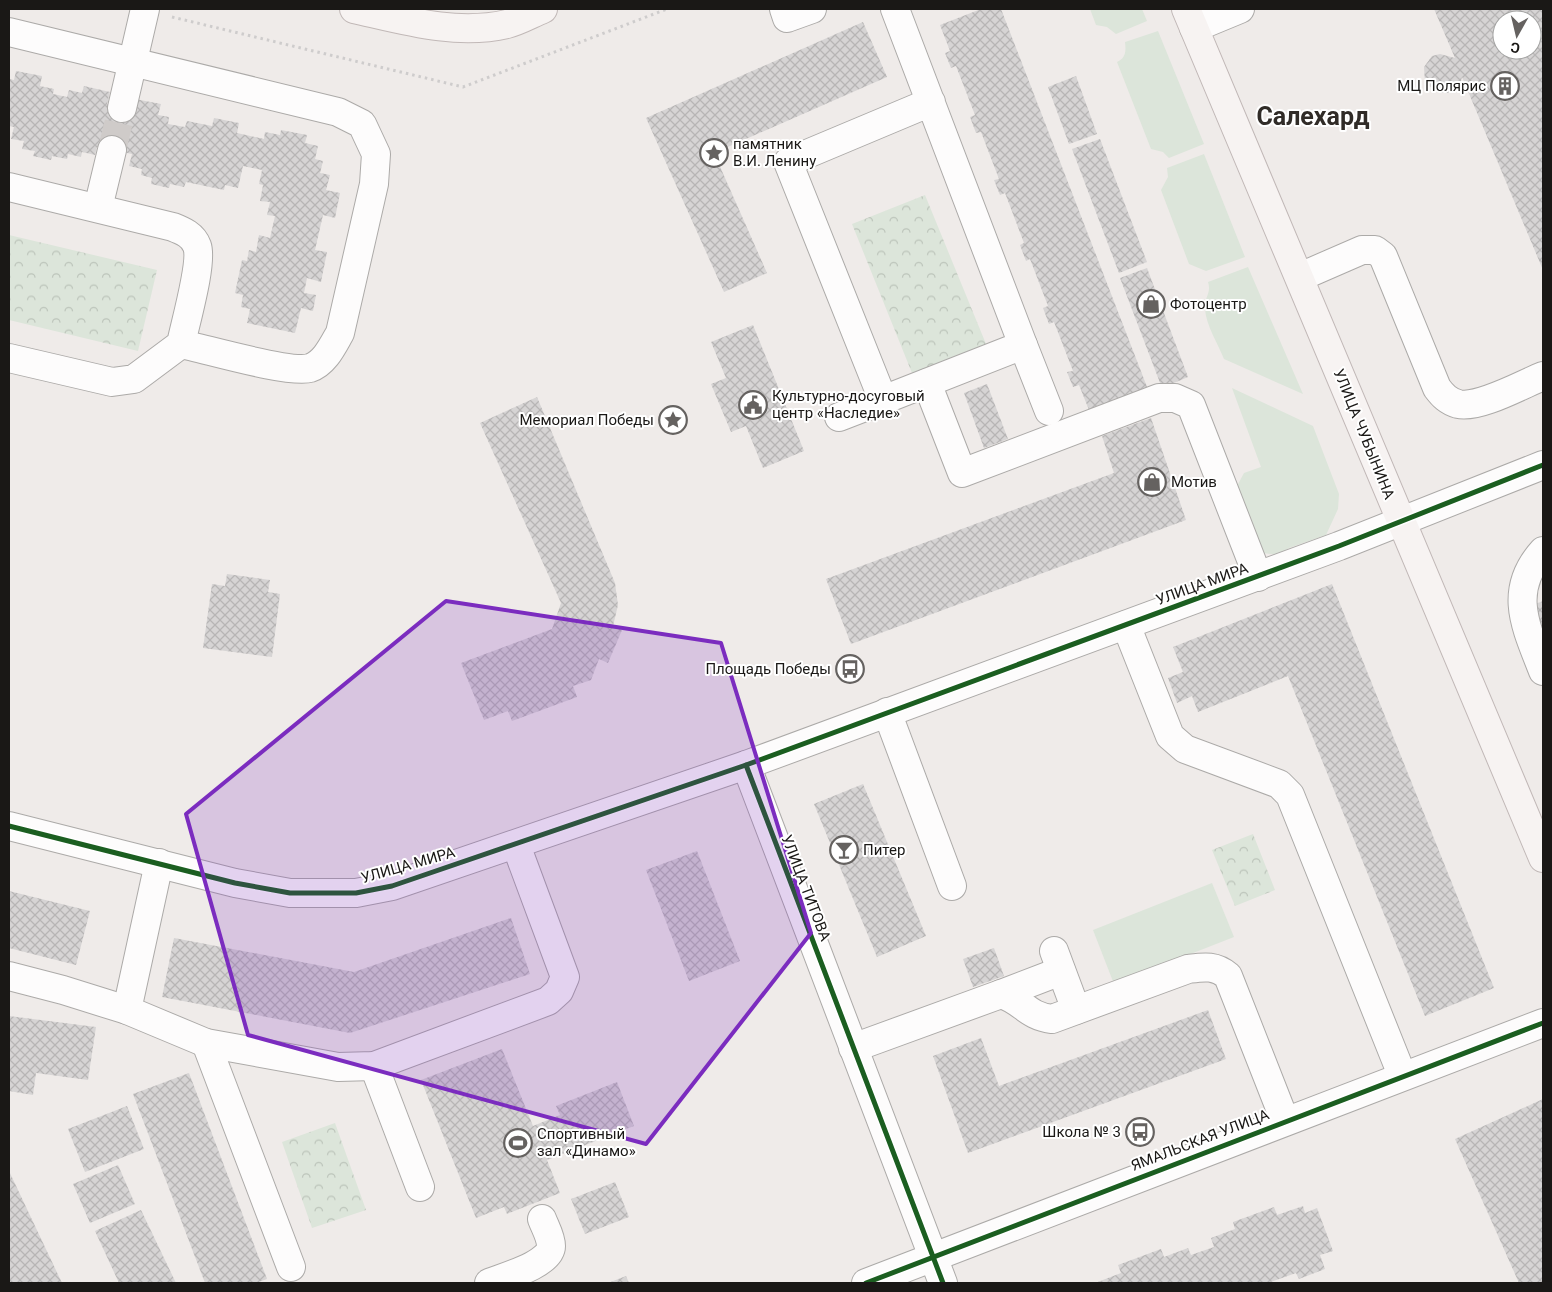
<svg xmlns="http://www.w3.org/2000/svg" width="1552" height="1292" viewBox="0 0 1552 1292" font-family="Roboto,sans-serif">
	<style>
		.green { fill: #dce5da }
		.park { fill: url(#park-crowns) }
		.building { fill: url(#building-cross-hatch); fill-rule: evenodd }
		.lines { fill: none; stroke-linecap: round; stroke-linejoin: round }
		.minor-tunnel { stroke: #cfcbc9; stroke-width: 28; stroke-dasharray: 28 14; stroke-linecap: butt }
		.minor-casing { stroke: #acaaa8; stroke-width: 30 }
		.major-casing { stroke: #c1b8b7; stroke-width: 30 }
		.path { stroke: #cecccc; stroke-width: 3; stroke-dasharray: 2.5 4; stroke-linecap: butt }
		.minor { stroke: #fdfcfc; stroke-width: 28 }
		.major { stroke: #f7f3f2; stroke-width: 28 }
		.cycleway-casing { stroke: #fff; stroke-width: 8 }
		.cycleway { stroke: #1b5e20; stroke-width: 5 }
		.marked { fill: #7b2cbf; fill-opacity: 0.2; stroke: #7b2cbf; stroke-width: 4; stroke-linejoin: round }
		.labels { text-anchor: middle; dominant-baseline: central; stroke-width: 4; stroke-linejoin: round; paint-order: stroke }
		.poi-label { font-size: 15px; fill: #1a1816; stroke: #fff; text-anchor: start }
		.street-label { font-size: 15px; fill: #1a1816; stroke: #fff }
		.town-label { font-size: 25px; font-weight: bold; fill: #302b27; stroke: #fff }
	</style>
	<defs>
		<pattern id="park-crowns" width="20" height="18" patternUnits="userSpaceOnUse" patternTransform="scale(1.25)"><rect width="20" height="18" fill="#dce5da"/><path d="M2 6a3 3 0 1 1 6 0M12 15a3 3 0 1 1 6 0" fill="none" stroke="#bcc4ba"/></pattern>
		<pattern id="building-cross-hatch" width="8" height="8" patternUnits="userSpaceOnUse" patternTransform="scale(1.25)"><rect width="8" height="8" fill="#d6d4d4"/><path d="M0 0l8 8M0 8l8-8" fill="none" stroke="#b7b5b5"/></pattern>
	</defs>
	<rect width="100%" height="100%" fill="#efebe9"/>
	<!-- green -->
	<g class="green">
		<path d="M1090,9h52l5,12 -31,13 -9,-7 -11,-2z"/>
		<path d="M1158,31l46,113 -35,14 -6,-6 -12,-3 -34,-87c9,-4 9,-11 8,-20z"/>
		<path d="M1204,154l41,103 -39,14 -17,-7 -28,-74 7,-13 -1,-9z"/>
		<path d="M1248,267l55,127 -79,-35c-6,-15 -18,-34 -19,-50 -2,-10 7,-16 3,-27z"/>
		<path d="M1232,388l81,38 26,68 -1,15 -12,26 -37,13 -11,7 -15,-2 -25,-52 -1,-15 7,-13 17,-6z"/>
		<path d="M1212,883l22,54 -120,47 -21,-54z"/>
	</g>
	<!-- park -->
	<g class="park">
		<path d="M925,195l61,149 -74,29 -60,-149z"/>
		<path d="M9,235l148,35 -19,81 -129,-31z"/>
		<path d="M1253,834l22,56 -40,16 -23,-56z"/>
		<path d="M335,1123l31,87 -54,18 -30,-86z"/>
	</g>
	<!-- building -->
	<g class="building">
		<path d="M981,9h20l148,383 -58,23 -12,-30 -6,2 -6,-15 6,-1 -19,-49 -5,2 -6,-16 5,-2 -18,-47 -4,2 -6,-16 4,-2 -19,-50 -5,2 -6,-15 5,-1 -18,-47 -5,1 -6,-16 5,-2 -19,-49 -5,2 -6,-15 5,-2 -10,-26z"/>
		<path d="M1434,9h109v261l-81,-193 -2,8 -12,8 -12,-1 -11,-10 -1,-15 8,-11 8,-2 15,4zM1502,20h30v30h-30z"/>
		<path d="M863,22l24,55 -173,76 53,120 -43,19 -78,-174z"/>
		<path d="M16,71l26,5 -2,10 14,3 -1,5 14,3 2,-7 13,3 2,-7 26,6 -3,12 15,4 13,-9 26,5 -3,11 11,2 -1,7 17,3 2,-6 25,5 2,-8 25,5 -2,10 27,6 1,-7 15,3 1,-5 26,5 -2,8 13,3 -3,13 8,2 -3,12 10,2 -4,15 14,3 -5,25 -12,-3 -8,35 12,2 -6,30 -14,-4 -3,15 12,2 -3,16 -12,-3 -6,25 -48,-10 3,-14 -9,-2 2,-12 -8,-2 7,-33 5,1 2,-11 7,2 3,-17 11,3 5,-22 -8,-1 3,-13 -10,-1 3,-16 -4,-1 3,-14 -19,-4 -5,22 -13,-3 -1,5 -38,-8 -2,5 -14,-3 -1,4 -18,-4 1,-6 -11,-3 1,-6 -13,-3 3,-12 -35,-7 -2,8 -13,-3 -1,5 -13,-3 -1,5 -15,-3 -1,4 -18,-4 2,-5 -13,-2 2,-8 -13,-2 3,-12 -5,-1v-47l5,1z"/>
		<path d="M1076,76l21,58 -28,10 -21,-57z"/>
		<path d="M1100,139l47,123 -28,11 -47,-124z"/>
		<path d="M1147,268l41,109 -26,11 -42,-110z"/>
		<path d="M753,325l51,126 -41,17 -17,-42 -15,6 -20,-48 15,-6 -15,-36z"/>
		<path d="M987,384l21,55 -24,9 -20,-55z"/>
		<path d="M537,397l78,186 3,22 -5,21 9,4 -14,33 -9,-4 -8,21 -18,6 4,11 -65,24 -4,-10 -24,9 -23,-57 91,-34 9,-26 -81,-180z"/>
		<path d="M1151,418l35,102 -335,124 -25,-65 288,-106 -12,-37z"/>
		<path d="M227,574l43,6 -2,12 12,2 -8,63 -69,-9 9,-64 13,2z"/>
		<path d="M1332,584l162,404 -69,28 -137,-340 -90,36 -6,-16 -15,7 -9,-25 15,-6 -10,-25z"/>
		<path d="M1543,601v29l-10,-25z"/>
		<path d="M863,784l63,152 -49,21 -63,-153z"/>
		<path d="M697,851l43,110 -51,20 -43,-111z"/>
		<path d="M9,891l81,20 -14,54 -67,-17z"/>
		<path d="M511,918l19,56 -180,59 -188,-36 12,-59 180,34z"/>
		<path d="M994,948l10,28 -31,11 -10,-28z"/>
		<path d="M1208,1010l18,49 -258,94 -35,-97 48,-18 18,48z"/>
		<path d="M9,1016l87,11 -8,53 -52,-7 -3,22 -24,-4z"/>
		<path d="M502,1049l31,77 27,-11 -4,-9 61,-24 17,44 -87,34 13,33 -53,21 -3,-7 -28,11 -55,-138z"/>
		<path d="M189,1073l78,206 -11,4h-51l-72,-189z"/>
		<path d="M1543,1099v184h-24l-64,-144z"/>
		<path d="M127,1106l17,43 -59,23 -17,-43z"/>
		<path d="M118,1165l17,39 -45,19 -17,-39z"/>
		<path d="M9,1171l53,112h-53z"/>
		<path d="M615,1182l14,35 -44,17 -14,-35z"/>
		<path d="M1303,1206l2,7 12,-5 16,43 -13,4 5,14 -26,10 -3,-6 -28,10h-173l26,-10 -3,-8 43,-16 3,8 24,-9 3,7 23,-8 -3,-9 24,-9 -2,-7 41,-15 3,8z"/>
		<path d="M141,1210l35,73h-57l-24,-52z"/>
		<path d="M626,1276l3,7h-21z"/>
	</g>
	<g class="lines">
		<!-- minor-tunnel -->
		<path class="minor-tunnel" d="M112,150l10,-42"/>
		<defs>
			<g id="minor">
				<path d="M784,9l3,9 25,-9"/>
				<path d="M895,9l128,336 -140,55 -95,-238 143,-60"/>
				<path d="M1194,28l46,-19"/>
				<path d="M9,32l329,80 24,12 14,30 -2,30 -34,149c-7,12 -15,30 -30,35 -20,6 -104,-19 -129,-24"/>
				<path d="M122,108l23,-99"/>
				<path d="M9,187l164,40c10,4 20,8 24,19 6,16 -12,78 -16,98l-47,35 -22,3 -103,-24"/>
				<path d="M98,208l14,-58"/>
				<path d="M1300,277l62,-27h13l8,6 54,132c6,8 11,13 21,16 21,5 65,-20 85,-28"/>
				<path d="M1023,345l26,66"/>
				<path d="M927,383l35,90 197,-75h16l16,7 67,172"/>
				<path d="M839,417l44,-17"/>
				<path d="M1543,551c-36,40 -17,76 0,120"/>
				<path d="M1126,625l44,111 15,13 94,35 11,11 112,280"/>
				<path d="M887,712l65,174"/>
				<path d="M9,826l226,57 55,10h66l36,-7 354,-121"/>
				<path d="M159,863l-32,147 79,33 132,24 36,-1 174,-65 11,-10 6,-14 -49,-132"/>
				<path d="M1054,951l22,59"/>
				<path d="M9,976l54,14 64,20"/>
				<path d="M1001,994l60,-23"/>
				<path d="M206,1043l85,224"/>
				<path d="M853,1048l148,-54c22,7 26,22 51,25l136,-50c16,-2 27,-4 40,7l57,145"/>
				<path d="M374,1066l46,121"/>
				<path d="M489,1283c15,-6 62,-19 62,-37 0,-9 -6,-19 -9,-27"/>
				<path d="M866,1283l677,-260"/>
				<path d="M943,1283l-197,-518 593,-219 204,-81"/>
			</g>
			<g id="major">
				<path d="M354,9c49,11 102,27 153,15 12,-3 24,-10 36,-15"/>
				<path d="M1186,9l357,849"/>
			</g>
		</defs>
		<!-- minor casing -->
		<use href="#minor" class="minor-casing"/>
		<!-- major casing -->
		<use href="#major" class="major-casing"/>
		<!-- path -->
		<path class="path" d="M172,17l291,70 204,-78"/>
		<!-- minor -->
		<use href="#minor" class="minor"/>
		<!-- major -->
		<use href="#major" class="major"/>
		<defs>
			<g id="cycleway">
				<path d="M9,826l226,57 55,10h66l36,-7 354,-121"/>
				<path d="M866,1283l677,-260"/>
				<path d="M943,1283l-197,-518 593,-219 204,-81"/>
			</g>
		</defs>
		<!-- cycleway casing -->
		<use href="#cycleway" class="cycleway-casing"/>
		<!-- cycleway -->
		<use href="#cycleway" class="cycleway"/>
	</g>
	<!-- marked area -->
	<path class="marked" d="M446,601l275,42 90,290 -165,211 -398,-109 -62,-221z"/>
	<!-- icons -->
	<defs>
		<symbol id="building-ring" viewBox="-11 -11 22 22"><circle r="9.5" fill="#fff" stroke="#656260" stroke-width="1.5"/><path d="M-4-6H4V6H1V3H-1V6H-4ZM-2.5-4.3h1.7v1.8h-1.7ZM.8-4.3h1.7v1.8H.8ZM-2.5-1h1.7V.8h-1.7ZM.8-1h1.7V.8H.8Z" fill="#656260"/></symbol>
		<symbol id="sight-ring" viewBox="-11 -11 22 22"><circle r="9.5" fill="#fff" stroke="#656260" stroke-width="1.5"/><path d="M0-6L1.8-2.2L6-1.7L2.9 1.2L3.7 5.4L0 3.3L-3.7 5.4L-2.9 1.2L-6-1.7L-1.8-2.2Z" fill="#656260"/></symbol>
		<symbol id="shop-ring" viewBox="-11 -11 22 22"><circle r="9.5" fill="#fff" stroke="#656260" stroke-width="1.5"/><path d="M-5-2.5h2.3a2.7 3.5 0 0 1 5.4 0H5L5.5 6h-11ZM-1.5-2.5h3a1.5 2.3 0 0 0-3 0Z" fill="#656260"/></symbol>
		<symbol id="civic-ring" viewBox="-11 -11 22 22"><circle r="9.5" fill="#fff" stroke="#656260" stroke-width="1.5"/><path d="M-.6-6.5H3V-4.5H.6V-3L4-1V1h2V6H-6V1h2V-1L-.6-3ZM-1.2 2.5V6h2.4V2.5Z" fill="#656260"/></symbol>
		<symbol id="bus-ring" viewBox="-11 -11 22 22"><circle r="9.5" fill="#fff" stroke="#656260" stroke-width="1.5"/><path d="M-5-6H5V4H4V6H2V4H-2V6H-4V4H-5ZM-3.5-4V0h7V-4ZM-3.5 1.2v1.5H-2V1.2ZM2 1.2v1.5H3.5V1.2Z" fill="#656260"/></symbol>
		<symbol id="bar-ring" viewBox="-11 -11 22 22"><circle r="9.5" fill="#fff" stroke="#656260" stroke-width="1.5"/><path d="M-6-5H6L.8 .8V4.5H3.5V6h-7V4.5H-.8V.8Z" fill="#656260"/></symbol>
		<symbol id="stadium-ring" viewBox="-11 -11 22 22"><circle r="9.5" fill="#fff" stroke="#656260" stroke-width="1.5"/><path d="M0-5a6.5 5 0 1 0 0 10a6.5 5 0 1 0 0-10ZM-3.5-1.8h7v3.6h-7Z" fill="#656260"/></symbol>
	</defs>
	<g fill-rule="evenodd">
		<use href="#building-ring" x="1489" y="70" width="32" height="32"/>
		<use href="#sight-ring" x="698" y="137" width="32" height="32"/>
		<use href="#shop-ring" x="1135" y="288" width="32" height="32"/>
		<use href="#civic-ring" x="737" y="389" width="32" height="32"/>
		<use href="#sight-ring" x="657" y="404" width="32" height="32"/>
		<use href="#shop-ring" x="1136" y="466" width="32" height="32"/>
		<use href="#bus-ring" x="834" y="653" width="32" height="32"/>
		<use href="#bar-ring" x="828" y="834" width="32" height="32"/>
		<use href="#bus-ring" x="1124" y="1116" width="32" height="32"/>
		<use href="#stadium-ring" x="502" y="1127" width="32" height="32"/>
	</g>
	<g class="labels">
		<!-- poi labels -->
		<g class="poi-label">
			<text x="1486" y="86" text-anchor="end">МЦ Полярис</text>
			<text x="733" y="144">памятник<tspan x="733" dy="17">В.И. Ленину</tspan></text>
			<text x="1170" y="304">Фотоцентр</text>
			<text x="772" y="396">Культурно-досуговый<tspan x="772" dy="17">центр «Наследие»</tspan></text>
			<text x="654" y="420" text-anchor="end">Мемориал Победы</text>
			<text x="1171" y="482">Мотив</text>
			<text x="831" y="669" text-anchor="end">Площадь Победы</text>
			<text x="863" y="850">Питер</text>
			<text x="1121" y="1132" text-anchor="end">Школа № 3</text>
			<text x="537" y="1134">Спортивный<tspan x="537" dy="17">зал «Динамо»</tspan></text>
		</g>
		<!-- street labels -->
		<g class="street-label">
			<text transform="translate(1364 434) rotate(68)">УЛИЦА ЧУБЫНИНА</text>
			<text transform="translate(1202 584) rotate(-20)">УЛИЦА МИРА</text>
			<text transform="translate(408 865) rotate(-16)">УЛИЦА МИРА</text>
			<text transform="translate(806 888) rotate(69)">УЛИЦА ТИТОВА</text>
			<text transform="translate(1200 1140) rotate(-21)">ЯМАЛЬСКАЯ УЛИЦА</text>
		</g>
		<!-- town labels -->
		<g class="town-label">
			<text x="1313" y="116">Салехард</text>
		</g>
	</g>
	<!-- border -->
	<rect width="1552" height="1292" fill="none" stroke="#1a1816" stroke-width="20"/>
	<!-- north arrow -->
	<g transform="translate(1517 35) rotate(188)"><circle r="24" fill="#ffffff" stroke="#a3a3a2"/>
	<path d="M0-4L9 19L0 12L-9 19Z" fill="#656260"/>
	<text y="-8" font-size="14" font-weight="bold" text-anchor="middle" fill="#1a1816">С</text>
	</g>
</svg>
